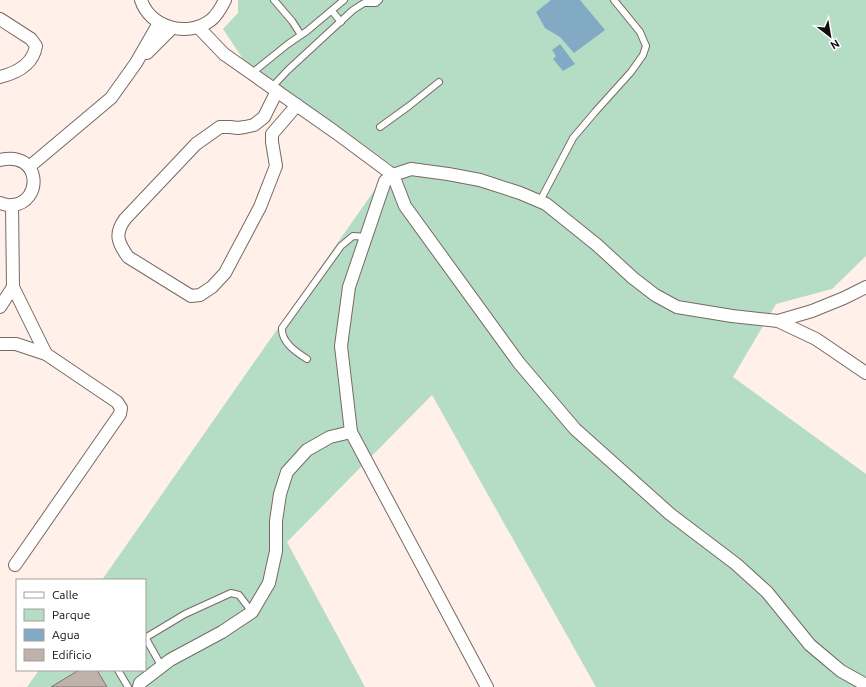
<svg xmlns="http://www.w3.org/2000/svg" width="866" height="687" viewBox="0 0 866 687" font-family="Ubuntu,sans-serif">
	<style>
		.green { fill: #b5dcc5 }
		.water { fill: #82aac5 }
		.building { fill: #bfb2ab; stroke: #80746d }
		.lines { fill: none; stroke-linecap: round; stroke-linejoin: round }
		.lane-casing { stroke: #766a64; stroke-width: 8 }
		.street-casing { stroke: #766a64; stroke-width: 14 }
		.lane { stroke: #fff; stroke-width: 6 }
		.street { stroke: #fff; stroke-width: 12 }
	</style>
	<rect width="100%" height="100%" fill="#fff1e9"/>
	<!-- green -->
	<path class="green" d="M238,0h628v256l-34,33 -56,15 -43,73 133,97v213h-270l-164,-292 -145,147 78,145h-338l12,-17h106v-90h-43l290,-415 -149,-106 -20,-30 15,-16z"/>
	<!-- water -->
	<g class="water">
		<path d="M551,0h29l25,30 -31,23 -14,-16 -15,-9 -9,-16z"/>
		<path d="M560,44l15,20 -12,7 -10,-12 3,-3 -4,-6z"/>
	</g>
	<!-- building -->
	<path class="building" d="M79,670h18l10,17h-56z"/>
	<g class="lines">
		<defs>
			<g id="lane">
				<path d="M274,0l18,21 9,14"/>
				<path d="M332,11l9,11"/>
				<path d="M252,73l36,-29 19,-13 37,-31"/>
				<path d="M272,87l16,-17 65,-60 11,-7h12l3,-3"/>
				<path d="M380,127l29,-21 30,-24"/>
				<path d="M540,201l33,-63 22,-26 36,-40 12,-17 3,-9 -6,-14 -26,-32"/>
				<path d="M307,359c-11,-7 -26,-17 -25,-31l59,-82 12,-10 14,1"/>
				<path d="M145,637l17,30"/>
				<path d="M145,638l40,-24 46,-21 8,2 13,17"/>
				<path d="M118,670l10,17"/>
			</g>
			<g id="street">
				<path d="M141,0c9,28 47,38 70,20 6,-5 10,-12 14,-20"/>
				<path d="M0,19l31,20 5,7c-3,19 -20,27 -36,31"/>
				<path d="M198,27l26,27 111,78 58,43 12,31 114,157 56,66 95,85 66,50 31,28 43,53 12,10 19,16 25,14"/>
				<path d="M147,53l25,-25"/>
				<path d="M277,91l-13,26 -10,8 -9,2 -7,1 -8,-1h-10l-24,17 -71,75c-11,15 -7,24 3,38l63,39 9,-1 12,-8 13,-14 35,-66 16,-41 -4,-24v-8l25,-29"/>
				<path d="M0,160c42,-10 43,43 12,45 -3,1 -9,-1 -12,-2"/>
				<path d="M29,167l82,-69 25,-35 23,-40"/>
				<path d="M13,287l33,67"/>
				<path d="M0,307l13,-20 -1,-82"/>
				<path d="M778,321l34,-10 32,-13 22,-11"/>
				<path d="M0,344h16l30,10 71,48 4,6 -1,6 -105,151"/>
				<path d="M139,687l1,-4 30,-23 52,-28 30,-20 17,-29 7,-32v-30l4,-27 7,-22 20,-22 23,-13 21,-5"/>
				<path d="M487,687l-136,-255 -10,-86 8,-59 36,-106 8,-6 18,-6 37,5 32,6 40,13 26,11 51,41 36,33 22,17 22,12 55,9 46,5 38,18 50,34"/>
			</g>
		</defs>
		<!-- lane casing -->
		<use href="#lane" class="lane-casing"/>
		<!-- street casing -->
		<use href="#street" class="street-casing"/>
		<!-- lane -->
		<use href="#lane" class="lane"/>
		<!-- street -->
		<use href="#street" class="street"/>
	</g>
	<!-- legend -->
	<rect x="16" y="579" width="130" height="92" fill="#ffffff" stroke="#a09f9d"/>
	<rect x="24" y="592" width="20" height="6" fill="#ffffff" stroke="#a09f9d"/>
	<text x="52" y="599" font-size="12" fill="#120e0b">Calle</text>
	<rect x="24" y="609" width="20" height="12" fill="#b5dcc5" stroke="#a09f9d"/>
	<text x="52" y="619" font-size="12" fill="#120e0b">Parque</text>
	<rect x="24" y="629" width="20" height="12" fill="#82aac5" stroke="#a09f9d"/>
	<text x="52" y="639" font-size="12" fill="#120e0b">Agua</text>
	<rect x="24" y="649" width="20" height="12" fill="#bfb2ab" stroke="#a09f9d"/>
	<text x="52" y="659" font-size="12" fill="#120e0b">Edificio</text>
	<!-- north arrow -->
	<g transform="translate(830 36) rotate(149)" stroke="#ffffff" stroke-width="3" paint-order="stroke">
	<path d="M0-3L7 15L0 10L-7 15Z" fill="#120e0b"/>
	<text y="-6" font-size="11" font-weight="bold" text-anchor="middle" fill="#120e0b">N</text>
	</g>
</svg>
